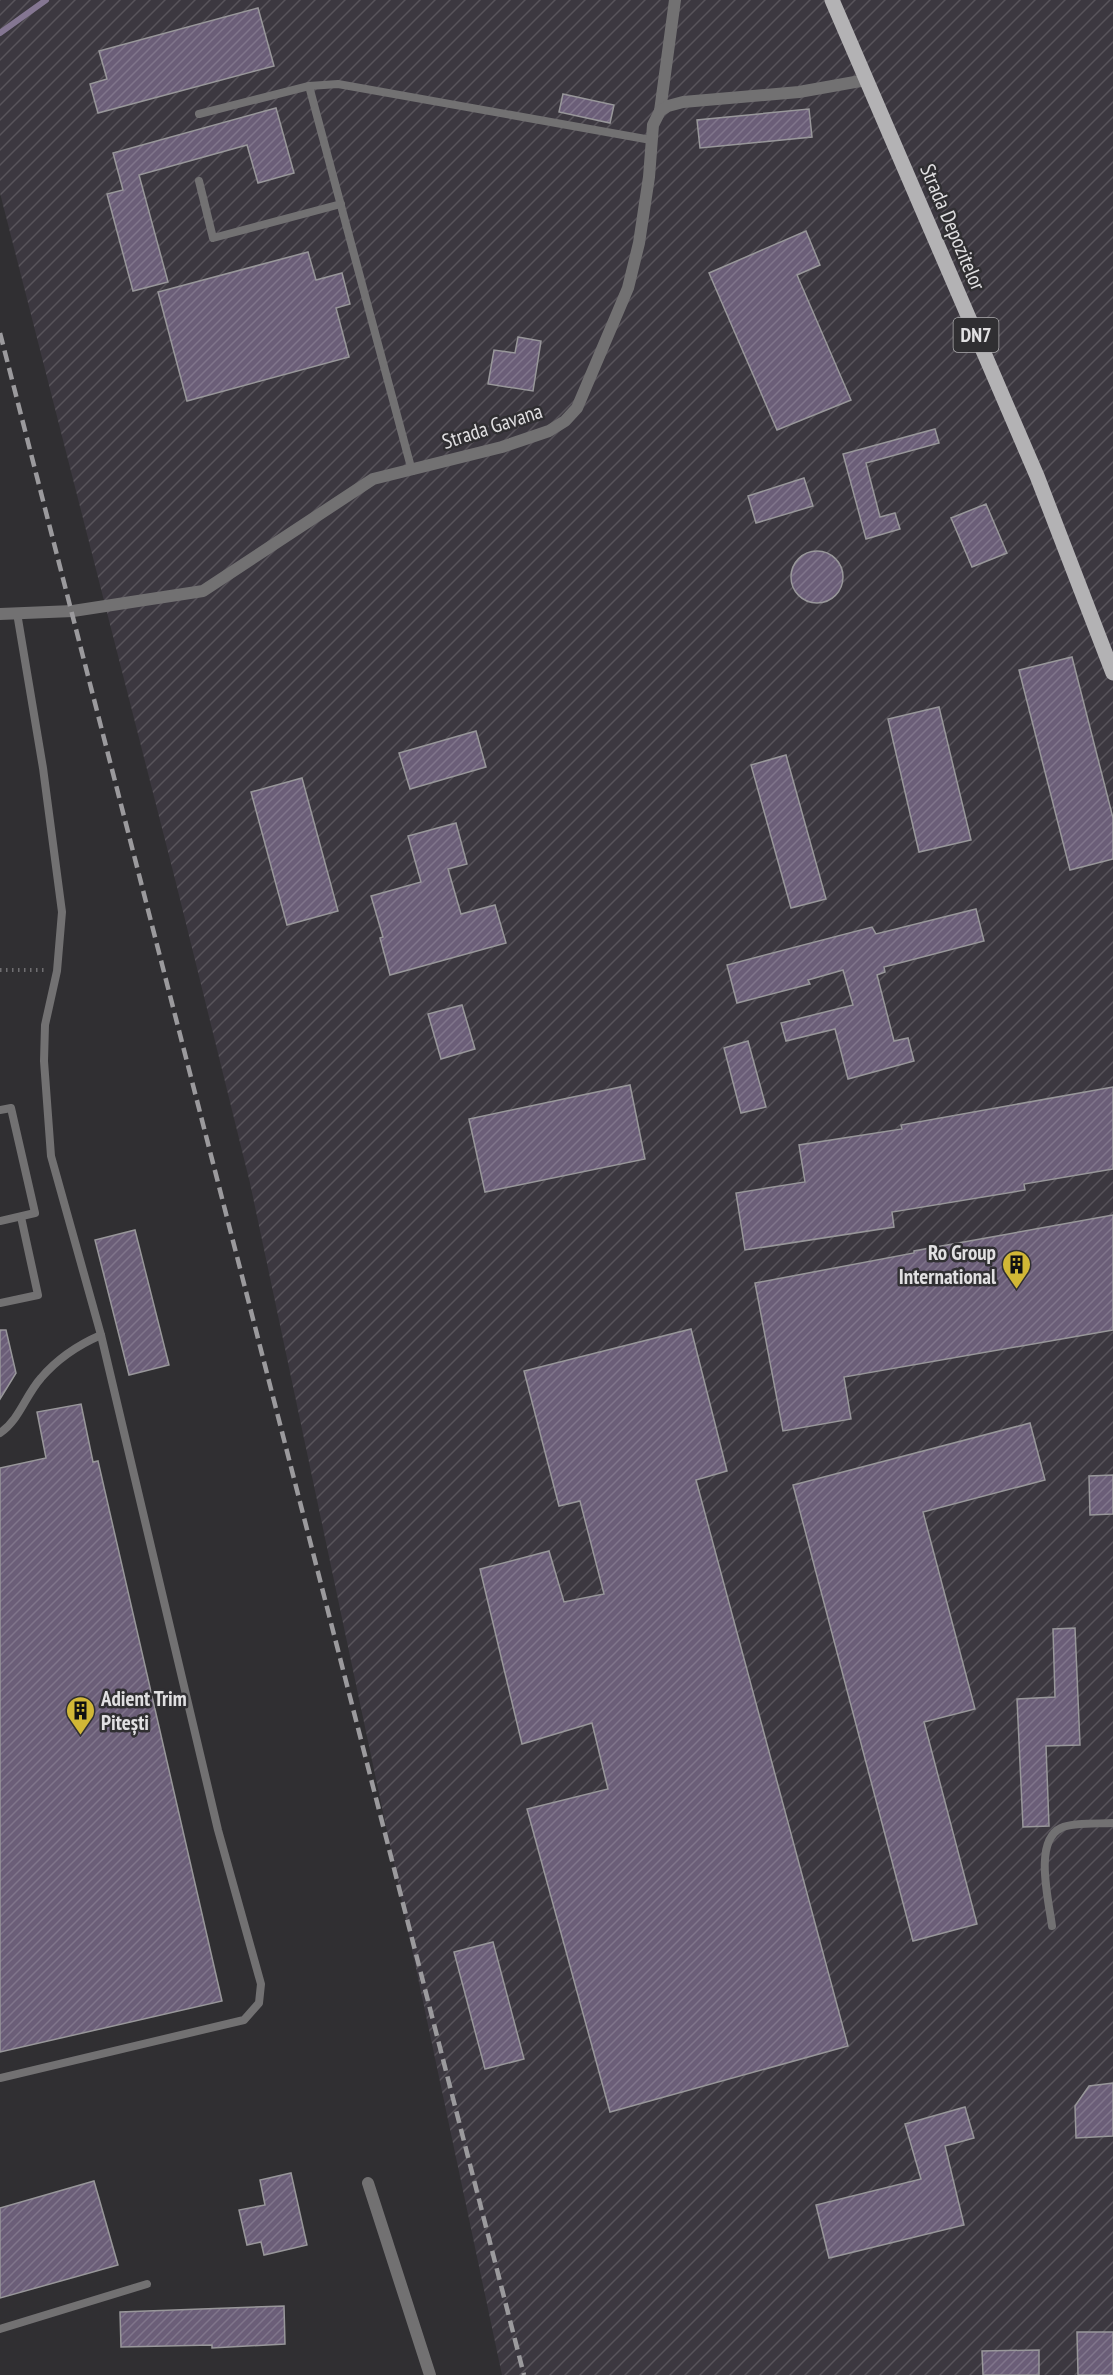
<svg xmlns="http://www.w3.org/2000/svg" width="1113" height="2375" viewBox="0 0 1113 2375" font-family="'PT Sans Narrow',sans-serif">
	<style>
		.industrial { fill: url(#industrial-furrows) }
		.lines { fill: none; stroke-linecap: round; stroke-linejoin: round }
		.stream { stroke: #847692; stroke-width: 6 }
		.building { fill: url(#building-hatch); stroke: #98979a; stroke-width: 1.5 }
		.path { stroke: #6f6e71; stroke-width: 4; stroke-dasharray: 1.5 4.5; stroke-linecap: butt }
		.service { stroke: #727172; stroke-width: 8 }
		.minor { stroke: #727172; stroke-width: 12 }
		.primary { stroke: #b3b2b4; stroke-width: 15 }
		.rail { stroke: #9b9a9d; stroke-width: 4.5; stroke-dasharray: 12 6; stroke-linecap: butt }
		.labels { text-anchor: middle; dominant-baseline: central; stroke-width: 5; stroke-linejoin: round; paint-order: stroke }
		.shield { fill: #302f32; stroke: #acabad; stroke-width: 1.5 }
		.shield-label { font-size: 20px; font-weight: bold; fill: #e1e0e2 }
		.street-label { font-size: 21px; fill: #e1e0e2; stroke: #302f32 }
		.poi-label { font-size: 21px; font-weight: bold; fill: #e1e0e2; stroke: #302f32; text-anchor: end }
	</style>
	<defs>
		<pattern id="industrial-furrows" width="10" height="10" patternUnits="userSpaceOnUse" patternTransform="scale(1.5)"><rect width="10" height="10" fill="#3c3840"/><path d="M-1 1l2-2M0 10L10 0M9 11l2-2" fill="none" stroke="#58545b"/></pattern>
		<pattern id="building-hatch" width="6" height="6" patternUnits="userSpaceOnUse" patternTransform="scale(1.5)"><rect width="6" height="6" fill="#6b5e78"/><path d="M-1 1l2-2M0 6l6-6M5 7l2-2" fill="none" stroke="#80758b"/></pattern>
	</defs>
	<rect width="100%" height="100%" fill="#302f32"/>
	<!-- industrial -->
	<path class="industrial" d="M0,0h1113v2375h-611l-252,-1192 -74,-300 -176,-690z"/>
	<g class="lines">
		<!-- stream -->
		<path class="stream" d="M0,33l46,-33"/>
	</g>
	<!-- building -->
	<g class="building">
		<path d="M258,8l16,58 -176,47 -8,-29 17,-5 -8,-28z"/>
		<path d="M563,94l51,11 -4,18 -51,-11z"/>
		<path d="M276,108l18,65 -36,10 -11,-38 -108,30 29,107 -35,9 -26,-97 16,-4 -10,-37z"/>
		<path d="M809,109l3,28 -112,11 -3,-28z"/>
		<path d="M806,231l14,34 -23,10 54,125 -74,30 -68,-157z"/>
		<path d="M308,252l8,28 26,-7 8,31 -14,4 13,49 -162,44 -29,-109z"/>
		<path d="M518,337l23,4 -8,50 -45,-7 6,-34 21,3z"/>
		<path d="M935,429l4,14 -73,20 14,54 15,-4 5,16 -34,10 -23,-85z"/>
		<path d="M804,478l9,28 -57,17 -8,-27z"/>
		<path d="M986,504l21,49 -35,14 -21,-49z"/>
		<circle cx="817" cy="577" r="26"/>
		<path d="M1072,657l41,161v41l-43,11 -51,-200z"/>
		<path d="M939,707l32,133 -52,12 -31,-133z"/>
		<path d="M476,731l10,36 -76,22 -11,-36z"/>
		<path d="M786,755l40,144 -35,9 -40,-143z"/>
		<path d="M302,778l36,133 -51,14 -36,-133z"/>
		<path d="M456,823l11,41 -19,5 13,45 34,-9 11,38 -116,32 -10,-37 3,-1 -12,-41 50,-14 -13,-46z"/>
		<path d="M976,909l8,32 -100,26 1,5 -8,3 17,66 14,-3 6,23 -66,18 -13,-50 -49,12 -5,-18 72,-18 -10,-35 -35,10 2,4 -73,19 -10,-38 145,-38 4,7z"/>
		<path d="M462,1005l13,44 -34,10 -13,-45z"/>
		<path d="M748,1041l18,66 -25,6 -17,-65z"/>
		<path d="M630,1085l15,74 -160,33 -16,-73z"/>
		<path d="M1113,1087v82l-89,15 1,6 -133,22 2,15 -149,23 -9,-57 69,-11 -6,-37 103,-16 -1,-4z"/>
		<path d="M1113,1215v115l-269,47 7,42 -68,12 -28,-148 159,-30v-2z"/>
		<path d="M135,1230l34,135 -40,10 -34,-135z"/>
		<path d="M691,1329l36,142 -31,9 152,566 -238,66 -83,-303 81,-20 -16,-66 -70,21 -42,-175 69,-18 15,51 40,-8 -24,-93 -21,5 -35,-135z"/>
		<path d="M0,1330h6l10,43 -16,26z"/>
		<path d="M81,1404l12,58 5,-1 124,540 -222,51v-584l46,-10 -9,-46z"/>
		<path d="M1030,1423l15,57 -122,32 52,197 -51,13 53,202 -64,17 -120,-456z"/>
		<path d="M1113,1475v39l-23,1 -1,-39z"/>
		<path d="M1075,1628l5,117 -34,1 3,80 -26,1 -6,-128 38,-2 -2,-68z"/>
		<path d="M493,1942l31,117 -39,10 -31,-117z"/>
		<path d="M1113,2083v53l-37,2 -1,-32 14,-20z"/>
		<path d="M965,2107l9,31 -29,8 19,79 -135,33 -13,-53 105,-26 -16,-55z"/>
		<path d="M291,2173l16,72 -43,10 -3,-13 -14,3 -8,-35 26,-5 -5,-25z"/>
		<path d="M94,2181l24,84 -118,33v-90z"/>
		<path d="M284,2306l1,38 -73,4v-3l-91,2 -1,-35z"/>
		<path d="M1077,2332h36v43h-35z"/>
		<path d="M1039,2350v25h-56l-1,-24z"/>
	</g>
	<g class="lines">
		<!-- path -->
		<path class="path" d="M0,970h44"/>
		<!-- service -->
		<g class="service">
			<path d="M309,86l103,385"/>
			<path d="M199,114l110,-28 29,-2 313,56"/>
			<path d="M199,181l14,57 128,-34"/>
			<path d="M0,1110l11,-2 24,105 -35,8"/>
			<path d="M0,1303l38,-8 -17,-78"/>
			<path d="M0,1433c20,-14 25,-37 41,-55 17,-20 37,-33 60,-43"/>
			<path d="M1052,1926c-3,-25 -19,-85 9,-98 11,-6 39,-4 52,-5"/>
			<path d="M0,2078l244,-58 15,-17 2,-19 -43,-154 -117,-495 -50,-179 -7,-95 1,-36 12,-54 5,-59 -19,-144 -26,-155"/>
			<path d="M0,2329l147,-45"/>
		</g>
		<!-- minor -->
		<g class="minor">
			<path d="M660,111l15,-111"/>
			<path d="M0,614l73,-3 130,-20 170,-112 129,-32 47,-16 16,-10 12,-13 51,-120 11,-45 10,-66 4,-52 7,-14 8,-5 15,-4 116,-10 67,-12"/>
			<path d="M368,2183l62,192"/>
		</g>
		<!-- primary -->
		<path class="primary" d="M832,0l205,476 76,197"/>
		<!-- rail -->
		<path class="rail" d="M0,333l524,2042"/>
	</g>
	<!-- icons -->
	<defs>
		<symbol id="building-pin" viewBox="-11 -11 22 30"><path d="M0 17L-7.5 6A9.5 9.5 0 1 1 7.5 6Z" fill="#d1b736" stroke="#302f32"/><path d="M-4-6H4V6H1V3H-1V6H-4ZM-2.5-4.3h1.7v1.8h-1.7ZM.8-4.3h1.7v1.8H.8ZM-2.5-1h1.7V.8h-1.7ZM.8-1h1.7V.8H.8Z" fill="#111"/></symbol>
	</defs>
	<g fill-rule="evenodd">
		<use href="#building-pin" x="1000" y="1248" width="33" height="45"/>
		<use href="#building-pin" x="64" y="1694" width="33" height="45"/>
	</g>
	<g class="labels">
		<!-- shield labels -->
		<rect class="shield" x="953.5" y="318" width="45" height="34" rx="4.5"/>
		<g class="shield-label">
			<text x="976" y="335">DN7</text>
		</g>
		<!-- street labels -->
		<g class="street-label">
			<text transform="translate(953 227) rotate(67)">Strada Depozitelor</text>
			<text transform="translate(492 426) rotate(-18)">Strada Gavana</text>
		</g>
		<!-- poi labels -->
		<g class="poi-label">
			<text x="996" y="1252">Ro Group<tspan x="996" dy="24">International</tspan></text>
			<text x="101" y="1698" text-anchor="start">Adient Trim<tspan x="101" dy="24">Pitești</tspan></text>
		</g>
	</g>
</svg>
